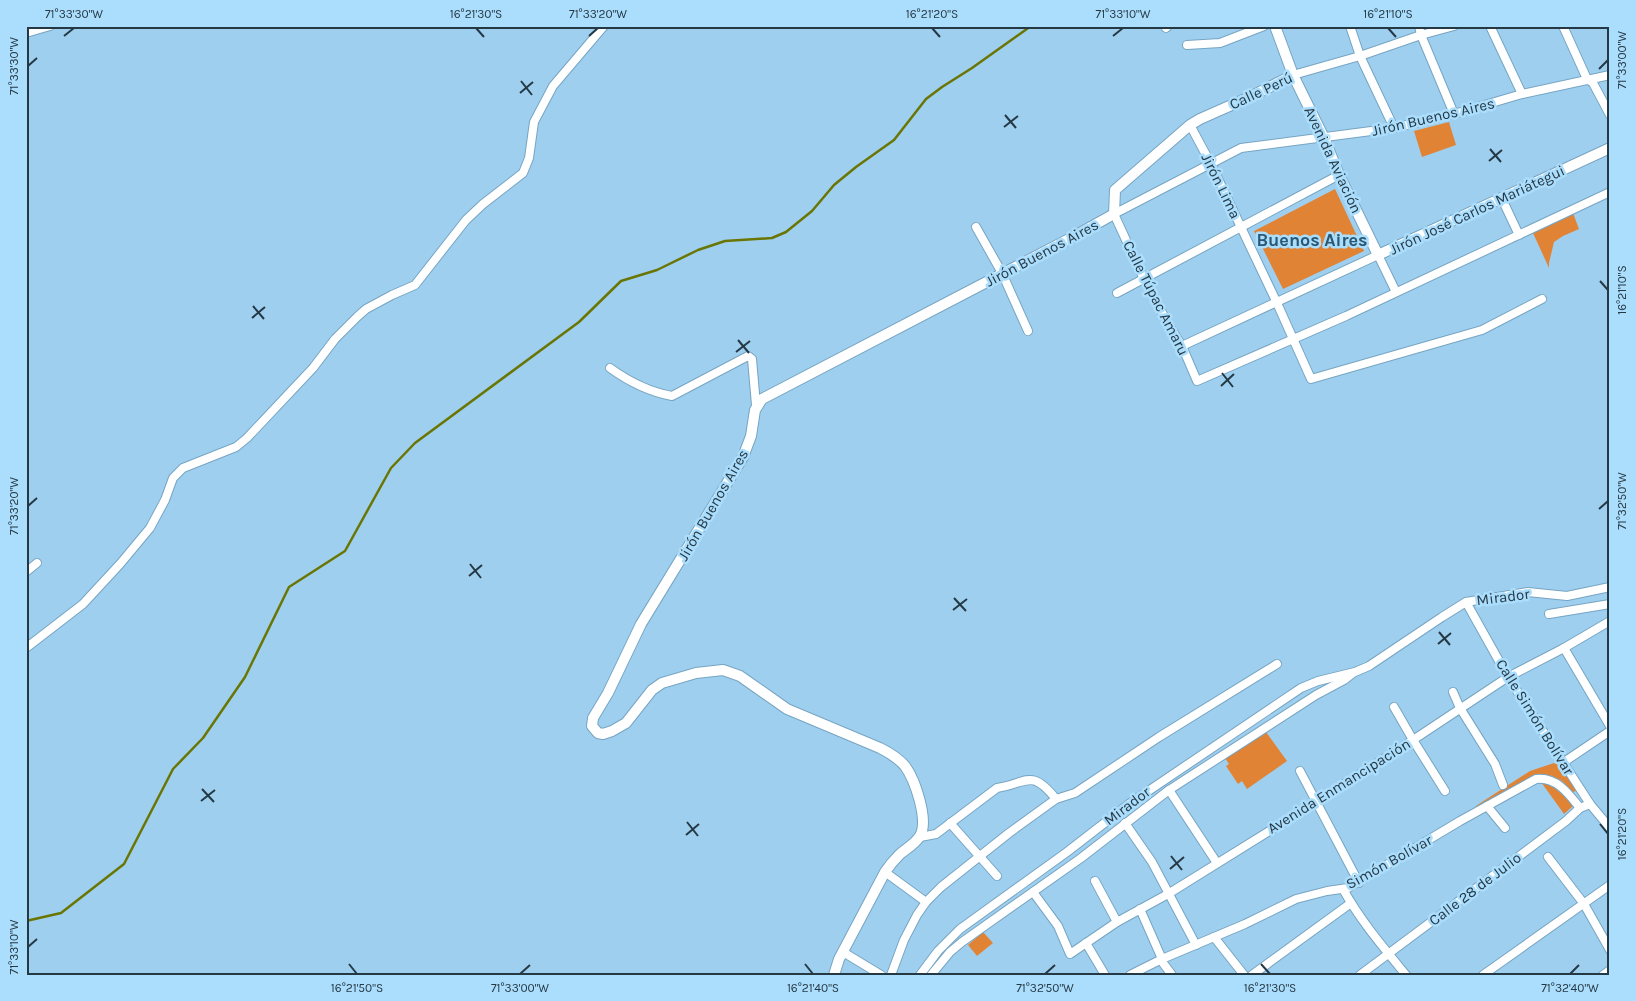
<svg xmlns="http://www.w3.org/2000/svg" width="1636" height="1001" viewBox="0 0 1636 1001" font-family="Karla,sans-serif">
	<style>
		.green { fill: #e18334 }
		.lines { fill: none; stroke-linecap: round; stroke-linejoin: round }
		.stream { stroke: #6a7604; stroke-width: 2.5 }
		.street-casing { stroke: #76a5c3; stroke-width: 10 }
		.secondary-casing { stroke: #76a5c3; stroke-width: 12 }
		.street { stroke: #fff; stroke-width: 8 }
		.secondary { stroke: #fff; stroke-width: 10 }
		.ticks { fill: none; stroke: #253945; stroke-width: 2 }
		.labels { text-anchor: middle; dominant-baseline: central; stroke-width: 5; stroke-linejoin: round; paint-order: stroke }
		.street-label { font-size: 15px; fill: #253945; stroke: #abddfc }
		.quarter-label { font-size: 18px; font-weight: bold; fill: #2a5873; stroke: #abddfc }
		.neatline { fill: none; stroke: #253945; stroke-width: 2 }
		.ticks-label { font-size: 12px; text-anchor: middle; fill: #253945 }
	</style>
	<rect width="100%" height="100%" fill="#9fcfef"/>
	<!-- green -->
	<g class="green">
		<path d="M1449,122l7,23 -34,12 -8,-26z"/>
		<path d="M1335,189l29,62 -81,38 -29,-58z"/>
		<path d="M1573,213l6,16 -16,7 -9,6 -5,21v5l-16,-35z"/>
		<path d="M1266,732l21,29 -40,28 -5,-8 -4,3 -12,-18 3,-2 -4,-6z"/>
		<path d="M1554,763c12,4 16,18 22,28l-3,1 -11,-11 -10,-5 -13,-2 -34,17 -30,18 1,-3 6,-4 48,-31z"/>
		<path d="M1541,782c14,4 23,13 32,24l-9,8z"/>
		<path d="M983,932l10,11 -16,13 -9,-11z"/>
	</g>
	<g class="lines">
		<!-- stream -->
		<path class="stream" d="M26,921l35,-8 63,-49 49,-95 30,-31 42,-61 44,-90 56,-36 46,-83 24,-25 164,-121 42,-41 36,-11 41,-20 27,-9 47,-3 14,-6 26,-21 22,-26 22,-18 38,-27 32,-41 16,-12 30,-19 59,-42"/>
		<defs>
			<g id="street">
				<path d="M1350,26l10,30 34,72"/>
				<path d="M1419,26l2,9 33,79"/>
				<path d="M1490,26l32,68"/>
				<path d="M1563,26l24,53 6,4 17,32"/>
				<path d="M1166,28l2,-2"/>
				<path d="M26,33l24,-7"/>
				<path d="M1187,45l33,-2 44,-17"/>
				<path d="M1293,75l67,-19 61,-21 33,-9"/>
				<path d="M1610,75l-88,19 -68,20 -60,14 -153,20 -127,66 30,65 22,41 16,26 15,35 149,-65 264,-124"/>
				<path d="M1190,125l21,39 66,139 34,76 171,-49 60,-31"/>
				<path d="M1502,199l17,36"/>
				<path d="M976,227l26,46 26,58"/>
				<path d="M1117,293l222,-118"/>
				<path d="M1182,346l196,-91 18,37"/>
				<path d="M610,368c18,13 40,24 62,28l76,-40 4,3 4,46"/>
				<path d="M26,572l11,-9"/>
				<path d="M1466,602l42,75 82,127 20,24"/>
				<path d="M1549,614l61,-10"/>
				<path d="M26,648l57,-44 37,-40 30,-36 15,-28 8,-22 10,-10 53,-21 11,-9 66,-70 22,-29 22,-22 9,-8 26,-14 23,-10 51,-65 17,-16 40,-31 6,-15 5,-36 19,-36 51,-60"/>
				<path d="M1564,648l46,78"/>
				<path d="M1453,692l7,16 35,56 8,21"/>
				<path d="M1394,707l19,33 32,51"/>
				<path d="M1564,762l46,-31"/>
				<path d="M1300,771l59,112"/>
				<path d="M1169,790l48,73"/>
				<path d="M1487,806l18,22"/>
				<path d="M950,823l47,53"/>
				<path d="M1125,823l27,39 44,83"/>
				<path d="M920,837l16,-3 61,-46c31,-5 34,-20 59,11"/>
				<path d="M1548,857l36,47 26,46"/>
				<path d="M885,872l41,30"/>
				<path d="M1095,881l22,41"/>
				<path d="M1343,889c17,31 40,58 63,86"/>
				<path d="M1033,892l25,34 12,28 47,-32 51,-28 148,-92 97,-62 95,-63 56,-29 46,-27"/>
				<path d="M1140,909l22,50 1,4 9,12"/>
				<path d="M1214,937l30,38"/>
				<path d="M1086,943l19,32"/>
				<path d="M843,952l38,23"/>
				<path d="M891,975l13,-35 13,-25 9,-13 15,-15 68,-54 47,-34 19,-6 84,-56 118,-73"/>
				<path d="M920,975l18,-24 22,-22 107,-77 62,-48 172,-116 17,-7 37,-9 14,-6 73,-49 24,-15 62,-10 39,4 43,-9"/>
				<path d="M931,975l19,-23 12,-10 119,-84 88,-68 147,-95 28,-15 9,-7"/>
				<path d="M1130,975l32,-16 83,-35 51,-25 31,-8 21,-3 112,-67 76,-42c20,-3 33,15 44,29"/>
				<path d="M1252,975l99,-72"/>
				<path d="M1360,975l206,-154 14,-13 10,-4"/>
				<path d="M1483,975l127,-90"/>
				<path d="M1603,975l7,-5"/>
			</g>
			<g id="secondary">
				<path d="M1275,26l18,49 31,63 15,37 39,80 232,-107"/>
				<path d="M834,975l5,-16 46,-87c4,-6 9,-12 15,-18 6,-5 15,-10 20,-18 9,-16 -5,-56 -15,-70 -7,-8 -15,-13 -25,-18l-93,-39 -47,-33 -17,-6 -27,3 -34,10 -10,7 -26,33 -14,8 -9,3 -5,-1 -6,-7 1,-8 15,-25 33,-69 102,-167 8,-21 4,-26 7,-11 309,-161 43,-24 1,-24 75,-65 10,-6 52,-23 41,-21"/>
			</g>
		</defs>
		<!-- street casing -->
		<use href="#street" class="street-casing"/>
		<!-- secondary casing -->
		<use href="#secondary" class="secondary-casing"/>
		<!-- street -->
		<use href="#street" class="street"/>
		<!-- secondary -->
		<use href="#secondary" class="secondary"/>
	</g>
	<!-- ticks -->
	<path class="ticks" d="M476,28l8,9M932,28l8,9M1388,28l8,9M64,36l10,-8M589,36l9,-8M1113,36l10,-8M28,66l9,-8M1599,69l9,-9M521,81l11,14M520,93l13,-11M1005,115l11,13M1004,127l14,-11M1490,149l11,13M1489,161l13,-11M1600,281l8,9M253,306l11,13M252,318l13,-11M738,340l11,13M736,352l14,-11M1222,373l11,14M1221,386l13,-12M28,506l9,-8M1599,509l9,-8M470,564l11,14M469,576l13,-11M954,598l12,13M953,610l14,-11M1439,632l11,13M1438,644l13,-11M202,789l12,13M201,801l14,-11M687,822l11,14M1600,824l8,10M686,835l13,-11M1171,856l11,14M1170,869l14,-12M28,947l9,-8M349,964l8,10M805,964l8,10M1261,964l9,10M520,974l10,-9M1045,974l10,-9M1570,974l9,-9"/>
	<g class="labels">
		<!-- street labels -->
		<g class="street-label">
			<text transform="translate(1261 91) rotate(-25)">Calle Perú</text>
			<text transform="translate(1433 117) rotate(-13)">Jirón Buenos Aires</text>
			<text transform="translate(1333 160) rotate(65)">Avenida Aviación</text>
			<text transform="translate(1221 186) rotate(64)">Jirón Lima</text>
			<text transform="translate(1477 210) rotate(-25)">Jirón José Carlos Mariátegui</text>
			<text transform="translate(1042 253) rotate(-28)">Jirón Buenos Aires</text>
			<text transform="translate(1156 298) rotate(63)">Calle Túpac Amaru</text>
			<text transform="translate(713 505) rotate(-60)">Jirón Buenos Aires</text>
			<text transform="translate(1503 597) rotate(-7)">Mirador</text>
			<text transform="translate(1535 717) rotate(58)">Calle Simón Bolívar</text>
			<text transform="translate(1339 786) rotate(-32)">Avenida Enmancipación</text>
			<text transform="translate(1127 806) rotate(-37)">Mirador</text>
			<text transform="translate(1389 862) rotate(-29)">Simón Bolívar</text>
			<text transform="translate(1475 889) rotate(-37)">Calle 28 de Julio</text>
		</g>
		<!-- quarter labels -->
		<g class="quarter-label">
			<text x="1312" y="240">Buenos Aires</text>
		</g>
	</g>
	<!-- border -->
	<rect width="1636" height="1001" fill="none" stroke="#abddfc" stroke-width="55"/>
	<rect x="28" y="28" width="1580" height="946" class="neatline"/>
	<g class="ticks-label">
		<text x="74" y="18">71°33'30"W</text>
		<text x="476" y="18">16°21'30"S</text>
		<text x="598" y="18">71°33'20"W</text>
		<text x="932" y="18">16°21'20"S</text>
		<text x="1123" y="18">71°33'10"W</text>
		<text x="1388" y="18">16°21'10"S</text>
		<text transform="translate(1622 60) rotate(-90)" y="4">71°33'00"W</text>
		<text transform="translate(14 66) rotate(-90)" y="4">71°33'30"W</text>
		<text transform="translate(1622 290) rotate(-90)" y="4">16°21'10"S</text>
		<text transform="translate(1622 501) rotate(-90)" y="4">71°32'50"W</text>
		<text transform="translate(14 506) rotate(-90)" y="4">71°33'20"W</text>
		<text transform="translate(1622 834) rotate(-90)" y="4">16°21'20"S</text>
		<text transform="translate(14 947) rotate(-90)" y="4">71°33'10"W</text>
		<text x="357" y="992">16°21'50"S</text>
		<text x="520" y="992">71°33'00"W</text>
		<text x="813" y="992">16°21'40"S</text>
		<text x="1045" y="992">71°32'50"W</text>
		<text x="1270" y="992">16°21'30"S</text>
		<text x="1570" y="992">71°32'40"W</text>
	</g>
</svg>
